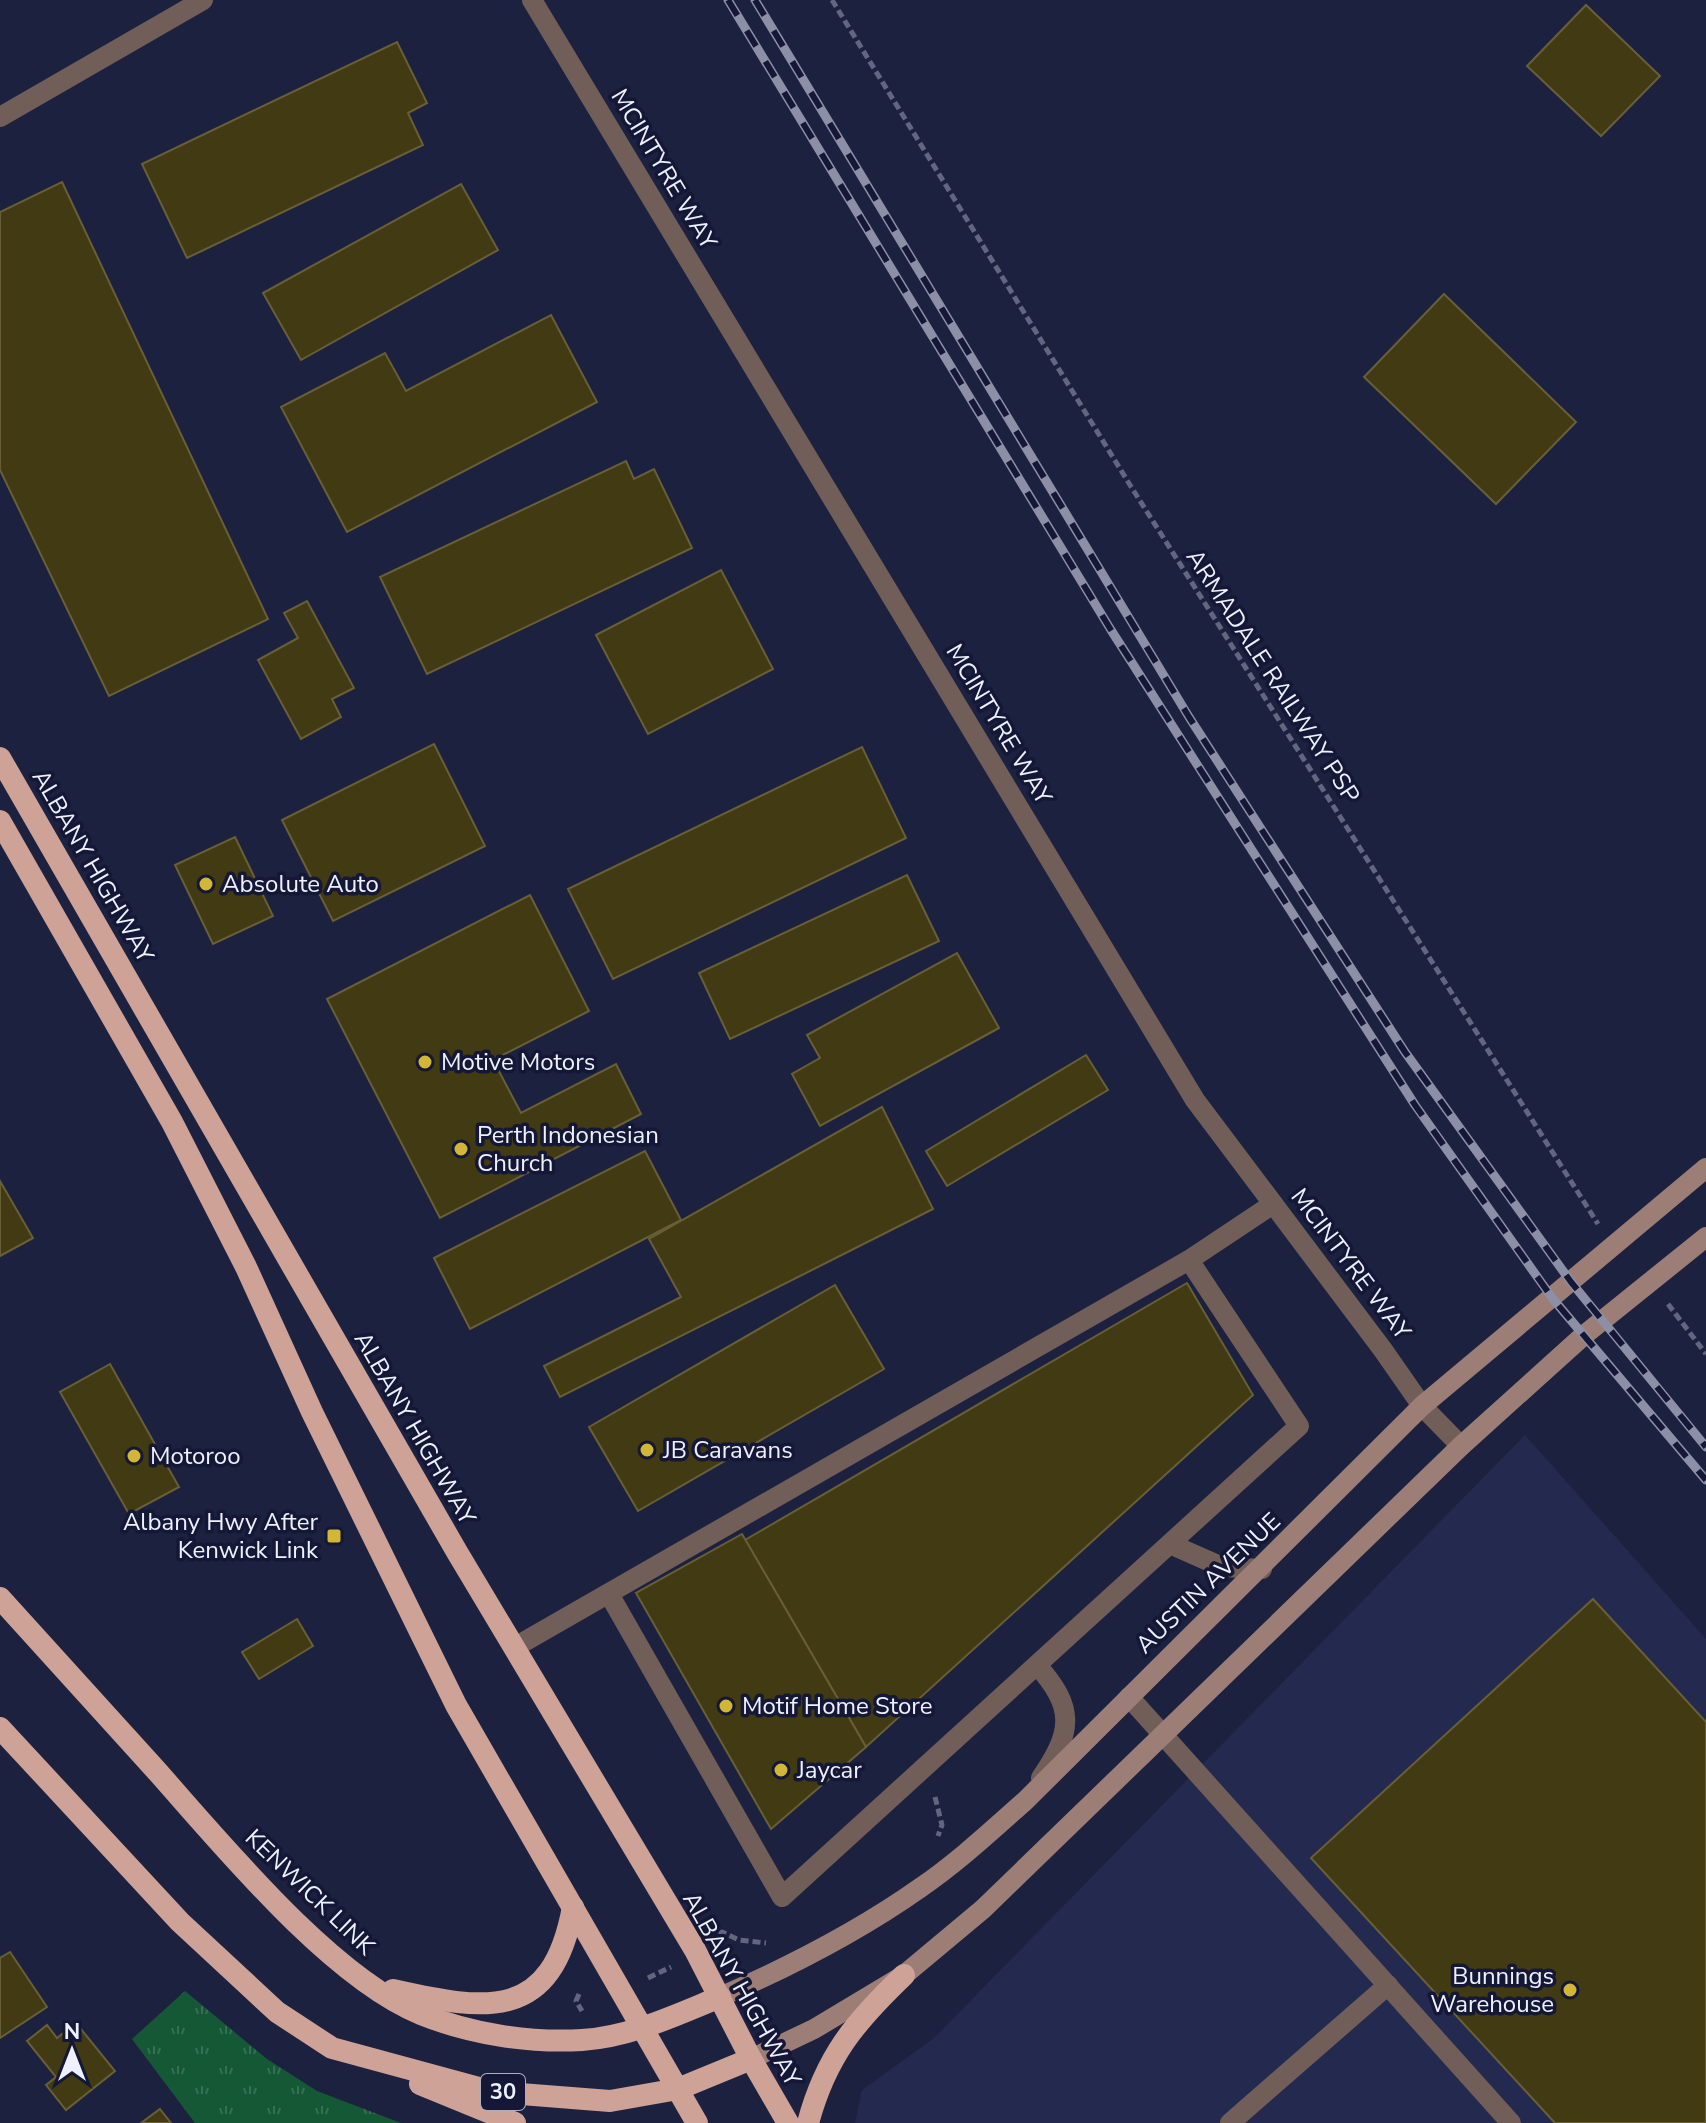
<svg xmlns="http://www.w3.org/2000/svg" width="1706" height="2123" viewBox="0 0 1706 2123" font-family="'Nunito Sans',sans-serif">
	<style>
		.built { fill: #24294f }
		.grass { fill: url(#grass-tufts) }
		.building { fill: #423a13; stroke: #685f37; stroke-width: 2 }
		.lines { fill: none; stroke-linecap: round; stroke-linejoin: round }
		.path { stroke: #63667f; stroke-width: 5; stroke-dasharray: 8 4; stroke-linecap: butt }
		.service { stroke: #715e58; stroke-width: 20 }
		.minor { stroke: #715e58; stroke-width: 20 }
		.secondary { stroke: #9c7e76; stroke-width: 20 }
		.trunk { stroke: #cea296; stroke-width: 22 }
		.rail-casing { stroke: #8c8fa5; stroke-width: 9 }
		.rail { stroke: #141735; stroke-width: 6; stroke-dasharray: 18; stroke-linecap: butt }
		.poi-dot { fill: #d2b736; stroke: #141735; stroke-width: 3 }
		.labels { text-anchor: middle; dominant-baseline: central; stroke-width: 7; stroke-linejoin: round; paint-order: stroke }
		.shield { fill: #141735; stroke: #adafc1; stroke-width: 2 }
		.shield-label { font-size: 22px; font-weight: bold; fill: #eef0fd }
		.street-label { font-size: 24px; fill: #eef0fd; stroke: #141735 }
		.poi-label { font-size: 24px; fill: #eef0fd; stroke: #141735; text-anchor: start }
	</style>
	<defs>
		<pattern id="grass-tufts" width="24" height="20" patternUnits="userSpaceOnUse" patternTransform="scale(2)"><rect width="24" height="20" fill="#145836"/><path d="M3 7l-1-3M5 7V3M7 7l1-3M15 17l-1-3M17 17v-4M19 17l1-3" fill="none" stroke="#367054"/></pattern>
	</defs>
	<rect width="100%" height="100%" fill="#1d2140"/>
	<!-- built -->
	<path class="built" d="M1525,1435l181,204v484h-851l7,-33 72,-52z"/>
	<!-- grass -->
	<path class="grass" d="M185,1991l82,68 50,32 84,32h-206l-63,-84z"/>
	<!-- building -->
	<g class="building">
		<path d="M1586,5l74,71 -59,60 -74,-70z"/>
		<path d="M397,42l30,61 -19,10 15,32 -236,113 -45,-94z"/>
		<path d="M62,182l206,437 -159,77 -109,-226v-258z"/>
		<path d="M461,184l37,66 -197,110 -38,-67z"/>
		<path d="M1444,294l132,128 -80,82 -132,-127z"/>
		<path d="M551,315l46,87 -250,130 -66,-125 104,-54 21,38z"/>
		<path d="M626,461l8,18 20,-10 38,79 -265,126 -47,-97z"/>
		<path d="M721,570l52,99 -125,65 -52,-99z"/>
		<path d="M307,601l47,87 -22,11 9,18 -40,22 -43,-79 40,-22 -14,-25z"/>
		<path d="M434,744l51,102 -152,75 -51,-101z"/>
		<path d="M862,747l44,91 -293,141 -45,-90z"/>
		<path d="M235,837l38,79 -60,28 -38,-79z"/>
		<path d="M907,875l32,66 -209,98 -31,-66z"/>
		<path d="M530,895l59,116 -96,49 28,53 95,-49 25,50 -201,104 -113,-219z"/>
		<path d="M957,953l42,75 -179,98 -28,-52 28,-16 -13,-23z"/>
		<path d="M1086,1055l22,35 -161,96 -21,-35z"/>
		<path d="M882,1107l51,102 -373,188 -16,-31 137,-69 -32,-58z"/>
		<path d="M645,1151l36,69 -211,109 -36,-71z"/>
		<path d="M0,1181l33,57 -33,18z"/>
		<path d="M1187,1283l66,112 -387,352 -121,-207z"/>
		<path d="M835,1285l49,84 -246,142 -49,-84z"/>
		<path d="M110,1364l69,123 -50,27 -69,-122z"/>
		<path d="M742,1534l124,213 -95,82 -135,-236z"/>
		<path d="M1593,1599l113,123v401h-151l-244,-265z"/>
		<path d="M297,1619l16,27 -54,33 -17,-27z"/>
		<path d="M10,1952l37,55 -47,31v-80z"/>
		<path d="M76,2023l39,48 -49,39 -20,-25 10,-8 -29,-36 20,-16 10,13z"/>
		<path d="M160,2109l11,14h-30z"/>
	</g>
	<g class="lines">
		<!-- path -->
		<g class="path">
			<path d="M832,0l298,485 468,739"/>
			<path d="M1668,1304l38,50"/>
			<path d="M935,1797l7,28 -4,11"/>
			<path d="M719,1934l3,-2 17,8 27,3"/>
			<path d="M648,1978l23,-11"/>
			<path d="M579,1994l-3,7 6,10"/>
		</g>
		<!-- service -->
		<g class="service">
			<path d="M1170,1544l52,23 40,2"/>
			<path d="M609,1594l173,303 517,-471 -110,-166"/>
			<path d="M515,1647l674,-387 84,-56"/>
			<path d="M1037,1665c38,43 36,66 4,113"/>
			<path d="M1129,1697l382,426"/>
			<path d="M1230,2123l158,-138"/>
		</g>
		<!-- minor -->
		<g class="minor">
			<path d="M532,0l663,1100 188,250 39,56 39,40"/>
			<path d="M0,117l203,-117"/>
		</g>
		<!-- secondary -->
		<g class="secondary">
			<path d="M720,1997c69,-30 139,-66 200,-109 38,-26 71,-57 105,-87l397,-395 284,-238"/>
			<path d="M751,2059l63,-30 90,-54 79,-66 478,-463 122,-110 123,-99"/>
		</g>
		<!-- trunk -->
		<g class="trunk">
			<path d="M0,758l457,794 238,398 56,109 37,64"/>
			<path d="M0,821l172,301 74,145 66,145 144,293 241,418"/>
			<path d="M0,1598c51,57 103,114 155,171 66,74 175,208 266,245 49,20 108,29 161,26 48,-3 94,-25 138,-43"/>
			<path d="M0,1728l180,194 97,90 55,36 162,44 116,9 68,-12 73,-30"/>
			<path d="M393,1990c94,21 159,32 180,-83"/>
			<path d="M420,2084l95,39"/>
			<path d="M808,2123c18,-67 47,-101 96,-148"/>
		</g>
		<defs>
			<g id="rail">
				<path d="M728,0l383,630 304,475 138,194 153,181"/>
				<path d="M755,0l434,717 216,335 166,230 135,165"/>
			</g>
		</defs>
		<!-- rail casing -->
		<use href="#rail" class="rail-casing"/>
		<!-- rail -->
		<use href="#rail" class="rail"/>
	</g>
	<!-- markers -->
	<g class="poi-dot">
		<circle cx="206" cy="884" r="8"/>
		<circle cx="425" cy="1062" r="8"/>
		<circle cx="461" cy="1149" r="8"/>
		<circle cx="647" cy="1450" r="8"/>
		<circle cx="134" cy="1456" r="8"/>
		<rect x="326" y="1528" width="16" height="16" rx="4"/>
		<circle cx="726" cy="1706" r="8"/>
		<circle cx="781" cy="1770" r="8"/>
		<circle cx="1570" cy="1990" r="8"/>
	</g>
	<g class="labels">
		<!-- shield labels -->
		<rect class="shield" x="481" y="2074" width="44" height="36" rx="6"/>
		<g class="shield-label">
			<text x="503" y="2092">30</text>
		</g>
		<!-- street labels -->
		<g class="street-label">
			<text transform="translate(664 169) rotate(59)">MCINTYRE WAY</text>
			<text transform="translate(1273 676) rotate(57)">ARMADALE RAILWAY PSP</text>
			<text transform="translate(999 724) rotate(59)">MCINTYRE WAY</text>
			<text transform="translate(93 866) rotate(60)">ALBANY HIGHWAY</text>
			<text transform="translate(1351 1264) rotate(53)">MCINTYRE WAY</text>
			<text transform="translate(415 1428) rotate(60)">ALBANY HIGHWAY</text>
			<text transform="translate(1208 1583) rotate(-44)">AUSTIN AVENUE</text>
			<text transform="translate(310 1892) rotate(44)">KENWICK LINK</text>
			<text transform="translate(742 1989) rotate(61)">ALBANY HIGHWAY</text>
		</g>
		<!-- poi labels -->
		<g class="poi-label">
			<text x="222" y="884">Absolute Auto</text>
			<text x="441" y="1062">Motive Motors</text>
			<text x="477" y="1135">Perth Indonesian<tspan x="477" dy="28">Church</tspan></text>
			<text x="663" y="1450">JB Caravans</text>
			<text x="150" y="1456">Motoroo</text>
			<text x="318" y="1522" text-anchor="end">Albany Hwy After<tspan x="318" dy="28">Kenwick Link</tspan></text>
			<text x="742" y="1706">Motif Home Store</text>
			<text x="797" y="1770">Jaycar</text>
			<text x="1554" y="1976" text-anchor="end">Bunnings<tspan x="1554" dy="28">Warehouse</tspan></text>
		</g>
	</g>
	<!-- north arrow -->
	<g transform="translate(72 2051)" stroke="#141735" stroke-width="6" paint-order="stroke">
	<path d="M0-6L14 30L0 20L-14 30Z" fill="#eef0fd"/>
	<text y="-12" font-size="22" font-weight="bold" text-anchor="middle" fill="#eef0fd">N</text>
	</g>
</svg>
